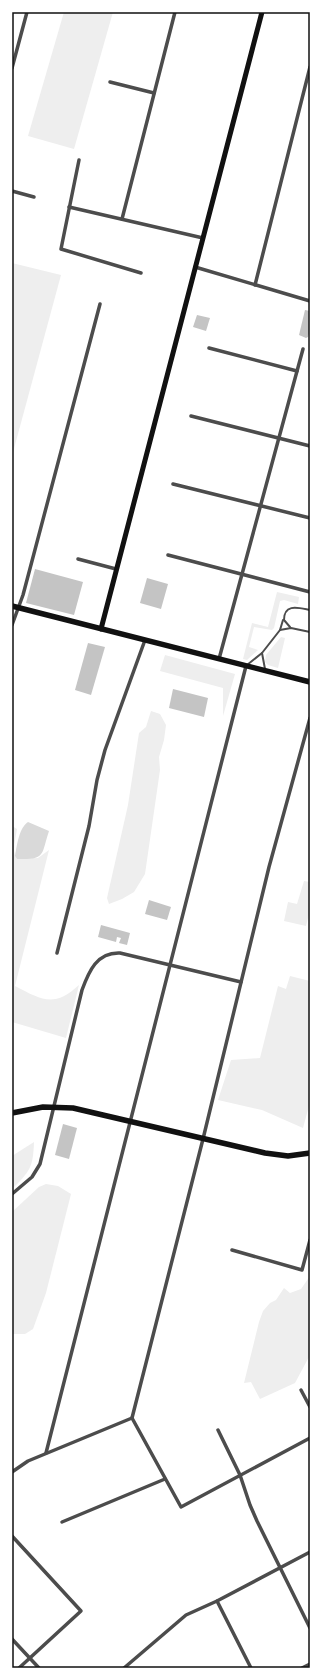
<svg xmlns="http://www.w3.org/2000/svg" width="322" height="1680" viewBox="0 0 322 1680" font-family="'DM Sans',sans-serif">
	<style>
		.green { fill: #eee }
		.water { fill: #d9d9d9 }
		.building { fill: #c4c4c4 }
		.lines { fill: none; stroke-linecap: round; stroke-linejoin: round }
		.service { stroke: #4c4c4c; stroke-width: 2 }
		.minor { stroke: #4c4c4c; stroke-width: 3.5 }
		.secondary { stroke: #111; stroke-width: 5 }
		.primary { stroke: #111; stroke-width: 5.5 }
		.neatline { fill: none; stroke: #111; stroke-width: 1.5 }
	</style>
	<rect width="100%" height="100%" fill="#fff"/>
	<!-- green -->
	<g class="green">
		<path d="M64,12h49l-39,137 -46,-13z"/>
		<path d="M12,263l49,12 -49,181z"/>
		<path d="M277,592l22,5 -1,7 -14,-4 -4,1 -6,27 -2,2 -18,-3 -5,20 9,3 -11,10 -4,-1 9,-36 16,4z"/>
		<path d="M281,637l4,1 -7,30 -10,-3 -3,-3 1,-7z"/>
		<path d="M165,655l70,19 -12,42v-28l-63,-17z"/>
		<path d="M151,711l9,3 6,11 -2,15 -5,17 1,13 -15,104 -11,18 -12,7 -13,5 -2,-6 21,-93 11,-72 7,-6z"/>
		<path d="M12,826l5,3c-1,9 -6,22 0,30l21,-1 11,-8 -34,136c27,14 39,22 64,-1l-13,53 -54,-16z"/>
		<path d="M304,881l6,1v28l-4,16 -22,-5 4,-19 9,2z"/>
		<path d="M290,976l20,5v121l-7,26 -41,-18 -44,-10 13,-40 29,-2 18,-72 8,3z"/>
		<path d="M34,1142c-1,26 -4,29 -22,47v-33z"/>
		<path d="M46,1184l12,2 13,8 -25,99 -13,36 -8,5h-13v-122l27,-25z"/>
		<path d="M310,1276v79l-15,28 -35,16 -9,-17 -7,1 15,-61 4,-11 7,-8 6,-3 8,-12 6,5 11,-4z"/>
	</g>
	<!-- water -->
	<path class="water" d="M28,822l21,9c-8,24 -3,29 -32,28l-2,-3c2,-11 4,-28 13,-34z"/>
	<!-- building -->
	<g class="building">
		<path d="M305,310l5,1v20l-2,6 -2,1 -7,-3z"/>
		<path d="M197,315l13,3 -4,13 -13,-4z"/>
		<path d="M35,569l48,13 -9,33 -48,-12z"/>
		<path d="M147,578l21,6 -7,25 -21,-6z"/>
		<path d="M88,643l17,4 -14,48 -16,-5z"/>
		<path d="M173,689l35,9 -4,19 -35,-9z"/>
		<path d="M149,900l22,7 -4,13 -22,-6z"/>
		<path d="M101,925l29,8 -3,12 -8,-2 2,-5 -4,-1 -1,5 -18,-5z"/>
		<path d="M63,1124l14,4 -8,31 -14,-4z"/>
	</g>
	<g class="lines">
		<!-- service -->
		<g class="service">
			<path d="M290,627l-6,-7c0,-17 15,-12 26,-10"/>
			<path d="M280,630l3,-10"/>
			<path d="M262,653l3,16"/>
			<path d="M247,665l15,-12 18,-23 11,-2 19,4"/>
		</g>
		<!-- minor -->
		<g class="minor">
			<path d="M12,68l15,-56"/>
			<path d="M110,82l44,11"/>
			<path d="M79,160l-18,89 80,24"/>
			<path d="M12,191l22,6"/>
			<path d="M69,207l134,31"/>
			<path d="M122,219l53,-207"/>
			<path d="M195,267l115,34"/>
			<path d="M255,285l55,-218"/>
			<path d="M209,348l88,23"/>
			<path d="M191,416l119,30"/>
			<path d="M173,484l137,34"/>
			<path d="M168,555l142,37"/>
			<path d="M78,559l38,10"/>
			<path d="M12,625l11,-30 77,-291"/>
			<path d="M219,659l84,-310"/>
			<path d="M57,953l32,-127 8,-46 8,-30 40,-110"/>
			<path d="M12,1194l20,-17 8,-13 42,-174c7,-19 15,-38 38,-37l121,29"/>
			<path d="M232,1250l70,20 8,-30"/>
			<path d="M301,1390l9,17"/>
			<path d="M132,1418l71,-279 66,-272 41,-149"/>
			<path d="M132,1418l49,89 129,-69"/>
			<path d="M218,1430l22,45 10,30 7,16 53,107"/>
			<path d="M46,1453l200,-787"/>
			<path d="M12,1472l16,-11 104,-43"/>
			<path d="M62,1522l103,-43"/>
			<path d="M12,1536l69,75 -62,57"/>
			<path d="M217,1601l34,67"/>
			<path d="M12,1639l27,29"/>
			<path d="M124,1668l62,-53 31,-14 93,-49"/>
			<path d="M302,1668l8,-4"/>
		</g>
		<!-- secondary -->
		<path class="secondary" d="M101,629l161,-617"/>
		<!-- primary -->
		<g class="primary">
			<path d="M12,606l298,76"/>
			<path d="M12,1113l31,-6 30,1 192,45 23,3 22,-3"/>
		</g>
	</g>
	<!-- border -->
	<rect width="322" height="1680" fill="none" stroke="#ffffff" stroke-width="26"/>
	<rect x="13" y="13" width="296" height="1654" class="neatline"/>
</svg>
